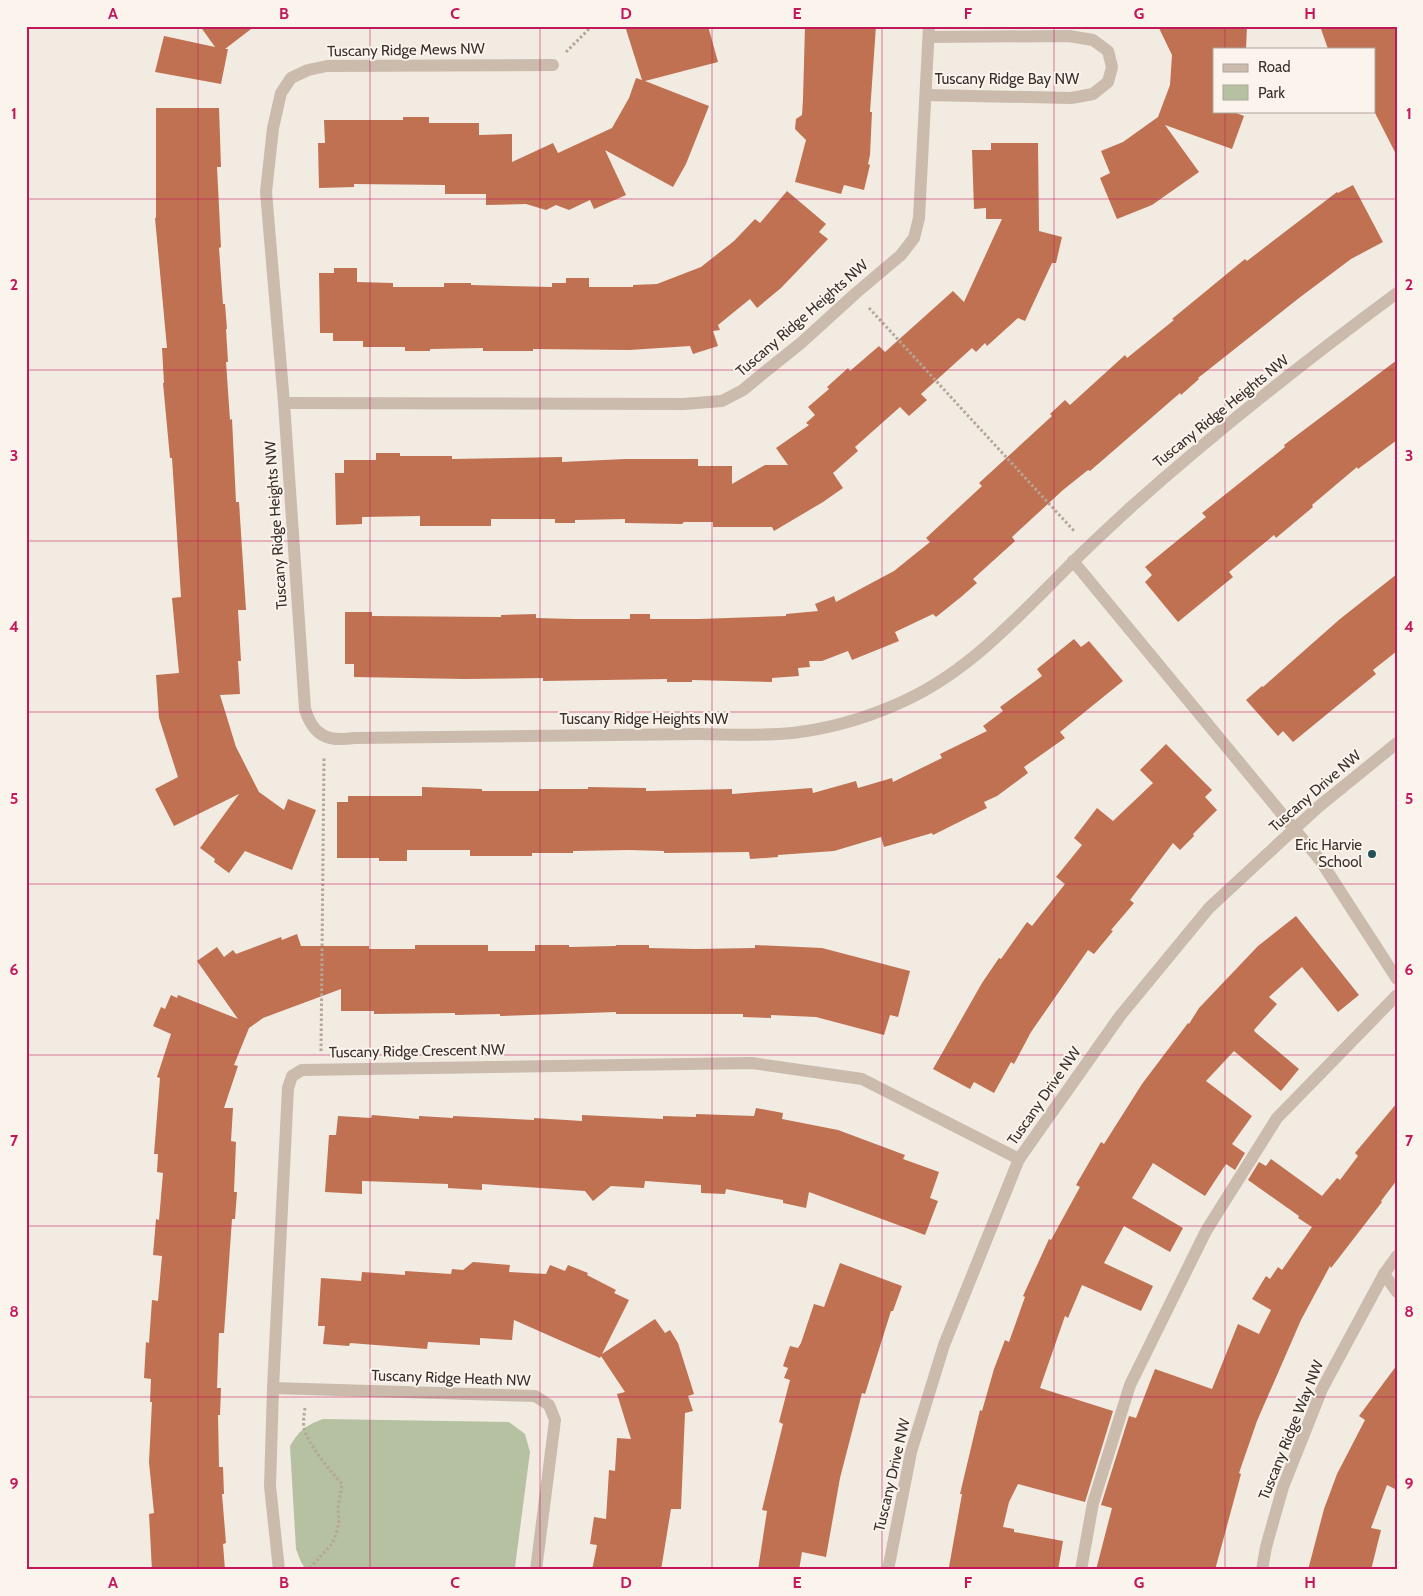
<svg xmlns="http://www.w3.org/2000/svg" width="1423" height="1596" viewBox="0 0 1423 1596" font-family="Cabin,sans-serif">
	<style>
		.green { fill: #b5c1a1 }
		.building { fill: #bf7152 }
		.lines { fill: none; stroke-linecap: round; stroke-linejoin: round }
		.path { stroke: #b6a697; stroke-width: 3; stroke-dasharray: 2.5 2.5; stroke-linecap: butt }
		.minor { stroke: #cabbad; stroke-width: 12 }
		.grid { fill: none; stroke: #c2185b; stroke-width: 1; stroke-opacity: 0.55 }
		.poi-dot { fill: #235358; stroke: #faf4ed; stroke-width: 2 }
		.labels { text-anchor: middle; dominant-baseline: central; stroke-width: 4; stroke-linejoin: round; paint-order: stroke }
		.street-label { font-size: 15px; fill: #39302b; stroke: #faf4ed }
		.poi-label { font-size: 15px; fill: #39302b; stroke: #faf4ed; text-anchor: end }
		.neatline { fill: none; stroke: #c2185b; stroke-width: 2 }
		.grid-label { font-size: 16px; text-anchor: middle; font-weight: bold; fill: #c2185b }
	</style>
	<rect width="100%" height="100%" fill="#f2ebe1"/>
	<!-- green -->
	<path class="green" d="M323,1419l186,3 16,12 5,18 -15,115 -2,3h-207l-5,-8 -5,-13 -6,-103c9,-16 17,-21 33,-27z"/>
	<!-- building -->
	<g class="building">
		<path d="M200,26h55l-30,23h3l-7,35 -66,-12 9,-36 51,11z"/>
		<path d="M625,26h83l10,36 -73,19 64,25 -23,58 -13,23 -68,-37 21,45 -32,14 -4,-9 -21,10 -13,-5 -10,5 -20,-6 -40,1v-11h-41v-9l-91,-1v3l-35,1 -1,-45h7l-1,-23h79v-3h26v6h50v12l33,-1v28l41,-19 5,10 54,-25 17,-30 7,-20 6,2z"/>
		<path d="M805,26h71l-6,86h2l-2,43 -2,9 2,1 -6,25 -20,-5 -3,9 -46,-12 11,-42 -11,-11 1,-10 6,-4 1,-16z"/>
		<path d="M1158,26h89l-1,23h-32v62h17l13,5 -12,33 -67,-24 34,47 -47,33 -35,14 -17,-41 10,-5 -9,-22 22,-9 35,-25 12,-32 2,-30z"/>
		<path d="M1320,26h77v130l-23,-45v-62h-46z"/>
		<path d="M156,108h63l2,59h-4l4,80 -2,1 4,56h2l2,25h-1l2,33h-2l4,58 2,-1 4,83h3l7,108h-8l3,51h-3l2,33 -20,1 16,52 23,45 25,18 4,-11 28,11 -24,60 -47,-19 -16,22 -15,-11 1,-3 -15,-11 39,-54 -65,32 -19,-37 23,-12 -19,-59 -3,-43 23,-2 -7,-75 9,-1 -9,-139h-2l-7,-75h1l-2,-35h5l-12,-130h1z"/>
		<path d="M991,143h47l1,88 23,6 -6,26h-4l-27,58 -7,-3 -31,28 -2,-3 -9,9 -4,-4 -51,46 6,6 -18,16 -9,-9 -45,40 3,4 -25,22 10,15 -20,14 -49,29 -2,-4h-59v-5h-29l-2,2 -57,-1v-4l-50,1v3h-20v-4h-64v7h-71v-10l-58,1v7l-26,1 -1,-52h9v-13h32v-7h24v3h52v3l110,-2v5l63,-3h73v7h34v18l33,-19h23l-12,-17 33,-23 -3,-2 9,-8 -7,-8 21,-18 -2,-2 21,-19 2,3 29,-25 6,6 68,-61 11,11 38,-83h-16v-11l-12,1 -2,-59h19z"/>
		<path d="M1353,185l30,57 -32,17 -52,39 -101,80 1,1 -18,16 -1,-2 -90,78 -2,-1 -25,20 -51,47 3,4 -42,38 4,4 -16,14 -25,20 -3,-3 -38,18 4,9 -47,19 -4,-9 -26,10h-13l1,6 -12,1 1,8 -27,2v4l-80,-2v2h-25v-3l-124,2v-3l-78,1 -111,-2v-13h-9v-52h27v4l129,1v-2l35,-1v4l37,1h57v-5h20v5h49l87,-3v-2l32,-3 -3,-7 19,-8 2,6 58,-31 36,-29 -4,-4 56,-52 -3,-3 73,-67 -2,-2 15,-14 5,5 55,-50 2,3 47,-38 -2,-1 73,-60 2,2 90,-69 1,1z"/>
		<path d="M787,191l39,33 -7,8 9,7 -47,49 -24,20 -7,-9 -32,26 2,5 -7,1 5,15 -25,8 -3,-8 -61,4 -96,-1v2h-50v-3l-53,1v2h-25v-4h-42v-6h-30v-8h-13l-1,-60h15v-5h23v14l36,1v4h51v-4h27v2l81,2v-4h14v-5h23v9h44v-2l24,-1 44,-17 33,-26 21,-22 5,4z"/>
		<path d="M1397,360v80l-39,29 -1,-2 -45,38 1,2 -37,31 -2,-3 -45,37 4,5 -55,45 -33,-40 7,-7 -7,-8 61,-50 -4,-4 83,-66 -1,-2z"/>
		<path d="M1397,574v77l-24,19 3,4 -83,68 -10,-11 -5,5 -32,-36 16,-14 1,1 77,-68z"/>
		<path d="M1074,639l7,8 8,-6 34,40 -63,51 5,6 -41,29 4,6 -31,23 -13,6 3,6 -54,27 -1,-2 -48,14 -3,-10 -47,14 -56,4v2l-28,2 -1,-7 -85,1v-2l-35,-1 -56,1v2h-41v3h-62v-6h-63v11h-28v-3h-42v-56h11v-6h74v-9l60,2v2h57v-2h49v-2l58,1v3l86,-2v5l80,-6 1,5 43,-12 2,7 34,-10 1,4 49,-24 -2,-4 47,-23 -4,-5 20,-15 -3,-4 42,-31 -5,-7z"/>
		<path d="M1166,744l46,46 -7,7 12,13 -24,24 1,2 -14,14 -7,-7 -43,57 4,3 -23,27 2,1 -19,23 -6,-4 -57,82 -17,32 -3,-2 -17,31 -20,-11 -4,7 -37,-20 49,-86 17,-25 2,1 26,-37 5,4 33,-42 -9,-7 26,-32 -8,-7 23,-30 16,13 40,-38 -13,-13z"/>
		<path d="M1296,916l63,79 -21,17 -36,-45 -33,30 8,7 -23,26 1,2 44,37 -18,22 -47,-40 -28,30 46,35 -20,28 13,9 -10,17 -9,-6 -21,32 -52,-33 -21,35 51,30 -13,24 -46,-26 -20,37 49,23 -12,25 -59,-26 -14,33 -3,-2 -25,72 73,23 -28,91 -67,-18 -9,18 -6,25 11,2v3l49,9 -5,29h-107v-3h-2l13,-73h-2l20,-84 2,1 12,-42 11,-29 4,2 16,-45 -2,-1 26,-57 2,1 29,-53 -4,-2 25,-43 3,2 38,-60 46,-61 1,1 10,-16 59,-62z"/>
		<path d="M297,934l4,12h68v3h46v-4h73v6h47v-6h34v2l47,-1v-1h33v3l47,1 59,-1v-3l67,3 88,23 -12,46 -8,-2 -6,20 -68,-18 -45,-2v3l-28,-1v-3h-127v-2l-116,4v-2l-45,1v-2l-81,1v-3h-33v-22l-78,29 -14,10 -15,37 4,1 -14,42h9l-2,33 5,1 -2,50h3l-2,27h-3l-8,114h-5l-2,55h4l-1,27h-2l1,52h4l1,27h-2l4,49 -3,1 2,26h-73l-3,-56 5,-1 -5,-51 3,-60h-2l1,-23 -7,-1 2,-36 3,1 3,-43 6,1 4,-45 -9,-1 3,-36 3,1 4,-47 -6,-1 1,-18h-4l6,-76 -3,-1 14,-43 -18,-8 8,-19 4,2 6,-14 6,3 1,-3 60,24 -41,-58 20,-14 7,10 9,-7 3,4 45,-17 1,3z"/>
		<path d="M1397,1103v77l-16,21 1,1 -51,66 -1,-2 -29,54 -44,101 -18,52 2,1 -26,96h-119l16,-62 -11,-3 28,-89 7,2 19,-49 57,20 26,-65 21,10 12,-24 -19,-11 14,-23 4,3 8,-12 4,3 30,-43 -14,-9 1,-2 -51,-36 11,-18 7,4 5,-7 51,37 15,-18 3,2 18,-24 -3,-3z"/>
		<path d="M756,1108l27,5 -1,6 56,11 67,25 -2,4 36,13 -9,26 8,3 -13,34 -116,-43 -3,16 -23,-5v-3l-57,-11 -1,5 -24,-1v-8l-56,-4 -1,7 -33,-2 -18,15 -8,-10 -103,-7v6l-34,-2v-4l-86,-3v13l-37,-2 4,-57h7l2,-19 33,2 1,-3 47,4v-3l34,2v-2l81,4v-2l48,3v-6l81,4v-3l33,1v-3l58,2z"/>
		<path d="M473,1262l37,3 -1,7 37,2 4,-9 15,6 3,-6 20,8 -1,2 29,15 -2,3 15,7 -27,54 53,-35 10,14 5,-3 8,13 16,51 -6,2 5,15 -8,2 -4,96h-10l-10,61h-69l5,-25 -7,-1 4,-27 12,2 3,-49 6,1 2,-33 14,1 -14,-45 8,-2 -24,-36 -1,2 -86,-38 -2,20 -32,-2v7l-52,-3 -1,7 -77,-6 -1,3 -26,-2 2,-18h-7l3,-48 40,3 1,-9 43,3v-4l46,3 1,-5 11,1z"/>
		<path d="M840,1263l62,23 -9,25h-2l-26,83 -3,-1 -22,85 -14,79 -24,-5 -3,18h-41l9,-59 -5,-1 21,-86 -4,-2 11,-42 -6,-2 4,-10 -5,-2 7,-20 8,2 3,-5 13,-39 10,3z"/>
		<path d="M1397,1365v125l-10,-5 -16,43 10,2 -10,40h-63l16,-61 13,-35 28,-54 -6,-4z"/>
	</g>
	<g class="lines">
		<!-- path -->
		<g class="path">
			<path d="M566,52l26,-26"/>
			<path d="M869,308l206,224"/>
			<path d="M321,1051l3,-294"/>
			<path d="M305,1408c-1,7 -2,14 -1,20 2,14 28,45 38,56l-4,24 1,13 -3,13 -4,10 -24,26"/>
			<path d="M26,1524v16"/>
		</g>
		<!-- minor -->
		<g class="minor">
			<path d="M553,65l-226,1 -19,4 -17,8 -10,15 -8,35 -7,64 18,211 21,306c8,27 23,33 49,29l344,-4c32,1 63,2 94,-1 35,-4 71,-14 103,-28 66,-27 115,-80 164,-129 23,-24 47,-46 71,-68 85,-76 175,-147 267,-215"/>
			<path d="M926,95l145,3 22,-4 15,-12 4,-15 -4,-16 -15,-11 -24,-4 -140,1"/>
			<path d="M284,403l399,1 39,-3 21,-11 23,-19 35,-28 55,-50 45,-38 13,-17 5,-20 10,-192"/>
			<path d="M1073,561l247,299 77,119"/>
			<path d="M1384,1274l13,18"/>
			<path d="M273,1388l262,8 14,9 6,15 -19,150"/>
			<path d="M279,1570l-9,-84 3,-98 15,-300 4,-12 10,-6 450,-7 110,16 157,80"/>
			<path d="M888,1570l23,-118 33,-107 75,-186 101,-143 89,-108 108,-100 80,-65"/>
			<path d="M1081,1570l12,-67 37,-118 76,-154 71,-113 120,-123"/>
			<path d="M1262,1570l4,-23 17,-60 39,-98 62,-115 13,-18"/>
		</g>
	</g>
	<!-- grid -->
	<path class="grid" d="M198,26v1544M370,26v1544M540,26v1544M712,26v1544M882,26v1544M1054,26v1544M1225,26v23M1225,111v1459M26,199h1371M26,370h1371M26,541h1371M26,712h1371M26,884h1371M26,1055h1371M26,1226h1371M26,1397h1371"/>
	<!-- markers -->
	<circle class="poi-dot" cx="1372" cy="854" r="5"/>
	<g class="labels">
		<!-- street labels -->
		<g class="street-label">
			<text transform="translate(406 50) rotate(-1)">Tuscany Ridge Mews NW</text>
			<text x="1007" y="79">Tuscany Ridge Bay NW</text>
			<text transform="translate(802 318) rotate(-41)">Tuscany Ridge Heights NW</text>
			<text transform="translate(1221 411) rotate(-39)">Tuscany Ridge Heights NW</text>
			<text transform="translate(276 525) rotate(-94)">Tuscany Ridge Heights NW</text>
			<text x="644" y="719">Tuscany Ridge Heights NW</text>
			<text transform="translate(1315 791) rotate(-41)">Tuscany Drive NW</text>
			<text transform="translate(417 1051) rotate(-1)">Tuscany Ridge Crescent NW</text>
			<text transform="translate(1044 1096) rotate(-55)">Tuscany Drive NW</text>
			<text transform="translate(451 1378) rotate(2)">Tuscany Ridge Heath NW</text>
			<text transform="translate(1291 1430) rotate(-68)">Tuscany Ridge Way NW</text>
			<text transform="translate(892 1475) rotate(-77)">Tuscany Drive NW</text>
		</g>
		<!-- poi labels -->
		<g class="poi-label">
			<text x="1362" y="845">Eric Harvie<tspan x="1362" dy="17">School</tspan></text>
		</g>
	</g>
	<!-- border -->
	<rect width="1423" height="1596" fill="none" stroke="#faf4ed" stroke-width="55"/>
	<!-- legend -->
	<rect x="1213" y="48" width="162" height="65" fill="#faf4ed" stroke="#ada69f"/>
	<rect x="1223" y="64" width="25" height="8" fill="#cabbad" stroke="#ada69f"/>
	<text x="1258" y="72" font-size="15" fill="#39302b">Road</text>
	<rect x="1223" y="85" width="25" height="15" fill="#b5c1a1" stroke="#ada69f"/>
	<text x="1258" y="98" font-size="15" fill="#39302b">Park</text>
	<rect x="28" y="28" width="1368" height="1540" class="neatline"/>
	<g class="grid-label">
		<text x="113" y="19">A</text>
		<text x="284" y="19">B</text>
		<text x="455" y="19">C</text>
		<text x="626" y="19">D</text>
		<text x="797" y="19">E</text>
		<text x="968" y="19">F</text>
		<text x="1139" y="19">G</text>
		<text x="1310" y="19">H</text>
		<text x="14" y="119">1</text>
		<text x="1409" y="119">1</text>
		<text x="14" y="290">2</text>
		<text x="1409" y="290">2</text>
		<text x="14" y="461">3</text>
		<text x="1409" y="461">3</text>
		<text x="14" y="632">4</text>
		<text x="1409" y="632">4</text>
		<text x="14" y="804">5</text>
		<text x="1409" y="804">5</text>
		<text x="14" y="975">6</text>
		<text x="1409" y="975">6</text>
		<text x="14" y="1146">7</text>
		<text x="1409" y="1146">7</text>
		<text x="14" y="1317">8</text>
		<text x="1409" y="1317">8</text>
		<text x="14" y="1489">9</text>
		<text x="1409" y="1489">9</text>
		<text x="113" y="1588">A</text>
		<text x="284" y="1588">B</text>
		<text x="455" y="1588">C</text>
		<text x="626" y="1588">D</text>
		<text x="797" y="1588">E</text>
		<text x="968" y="1588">F</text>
		<text x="1139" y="1588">G</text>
		<text x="1310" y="1588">H</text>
	</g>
</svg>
